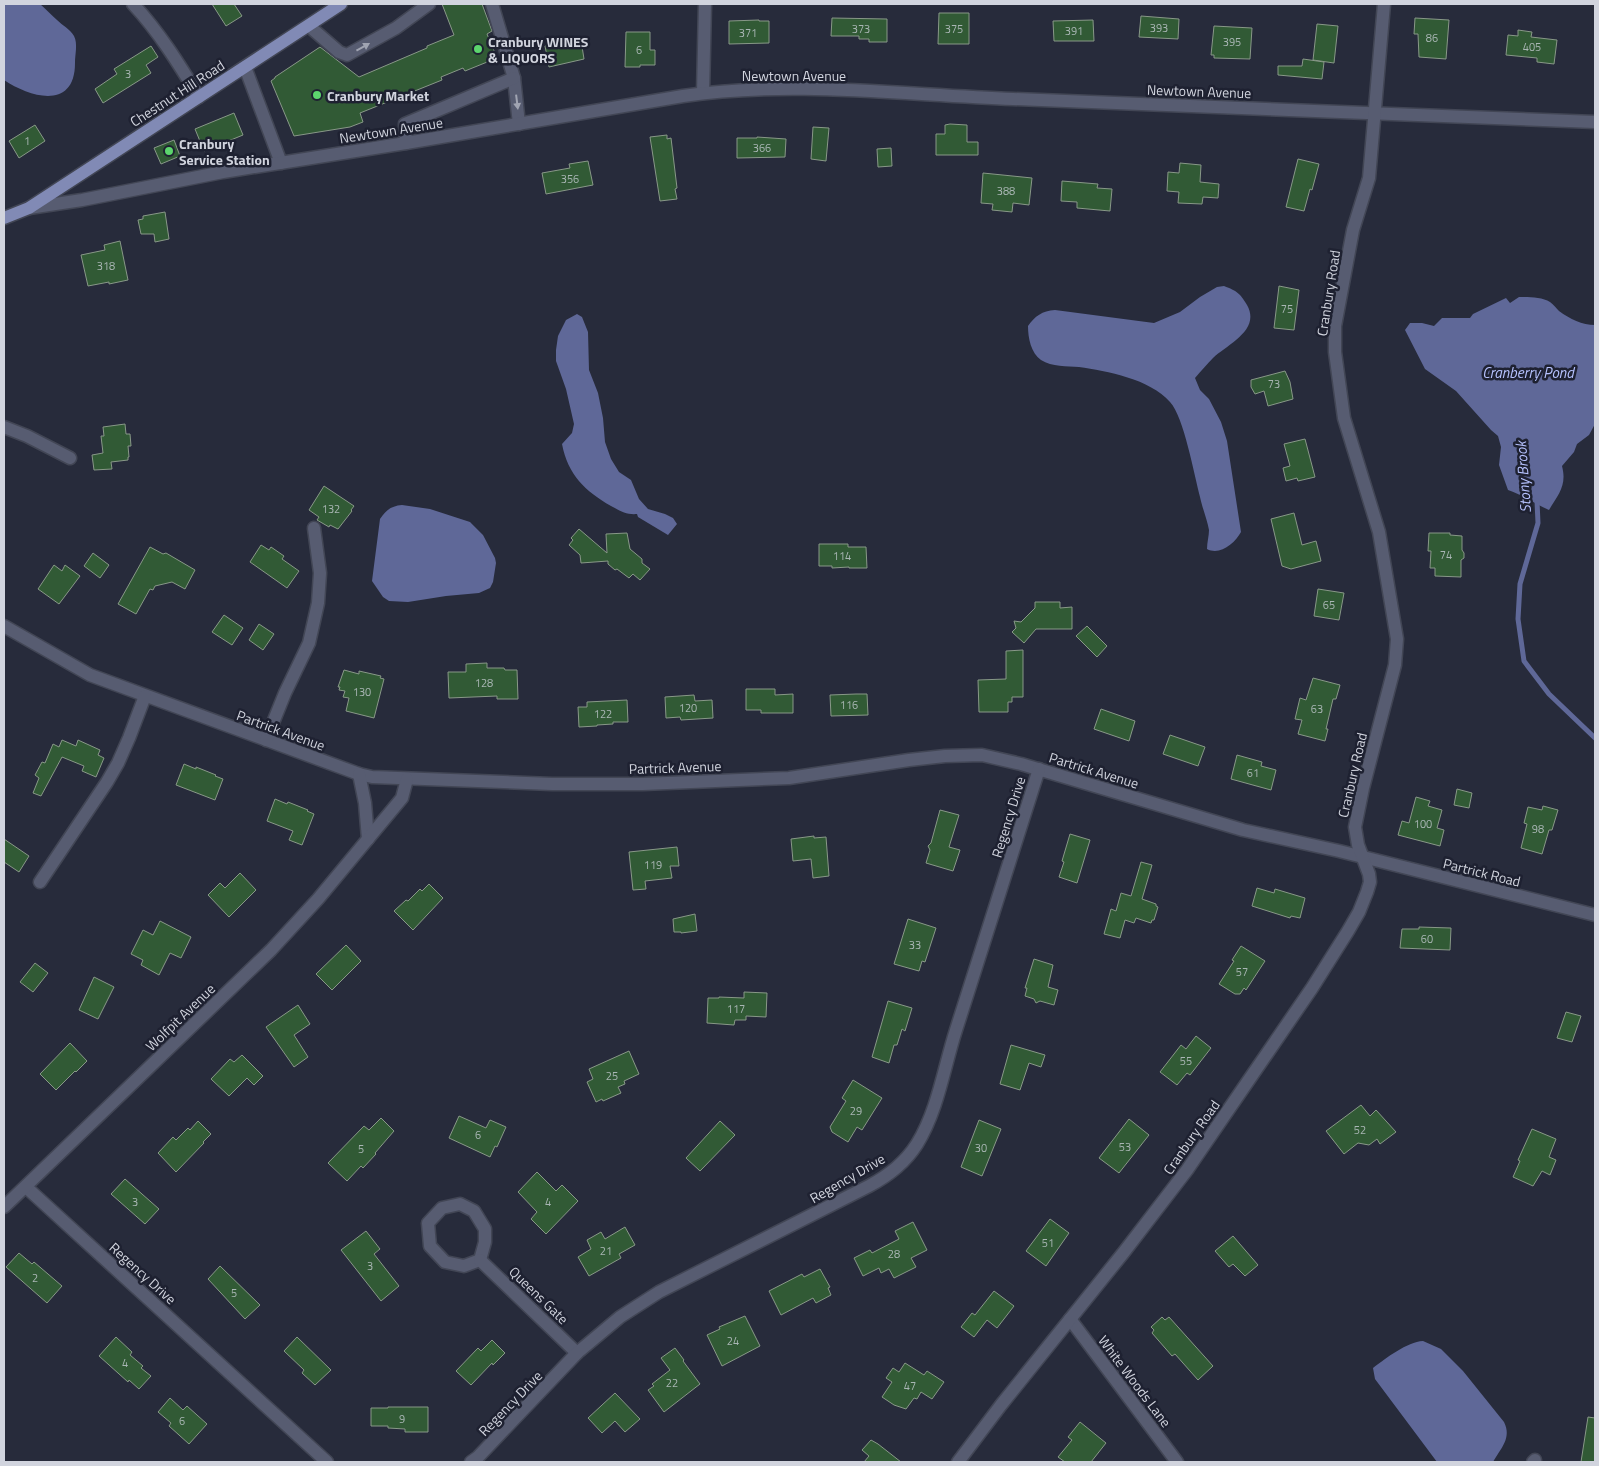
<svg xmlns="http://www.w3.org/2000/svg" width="1599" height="1466" viewBox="0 0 1599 1466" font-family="'Titillium Web',sans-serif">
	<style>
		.water { fill: #5f6898 }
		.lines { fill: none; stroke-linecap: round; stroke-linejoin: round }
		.stream { stroke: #5f6898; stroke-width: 5 }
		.building { fill: #315a35; stroke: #889888 }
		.minor-casing { stroke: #424655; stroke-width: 15 }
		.major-casing { stroke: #424655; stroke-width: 15 }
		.minor { stroke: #575c71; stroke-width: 12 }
		.major { stroke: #818ab5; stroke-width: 12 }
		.oneway { fill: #a0a4b2 }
		.poi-dot { fill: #5cd56d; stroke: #1e2131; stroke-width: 2 }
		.labels { text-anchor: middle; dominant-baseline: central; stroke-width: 5; stroke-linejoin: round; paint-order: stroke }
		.number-label { font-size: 11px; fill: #a9b6b4 }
		.poi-label { font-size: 14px; font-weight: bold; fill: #d1d4de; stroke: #1e2131; text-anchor: start }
		.street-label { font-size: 14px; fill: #d1d4de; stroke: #1e2131 }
		.water-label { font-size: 15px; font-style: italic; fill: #b6c2fe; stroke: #1e2131 }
	</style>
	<rect width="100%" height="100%" fill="#272b3b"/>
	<!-- water -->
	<g class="water">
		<path d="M4,4h36c6,5 11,11 17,16 5,5 13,9 17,16 4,8 1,18 1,27 0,47 -44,35 -71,17z"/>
		<path d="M1224,286c13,5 16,7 23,19 14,25 -19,39 -34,53 -6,6 -12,13 -18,20l5,12 9,9 12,23 6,19 14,91c-6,11 -21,24 -34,17 0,-7 2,-13 2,-19 -2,-11 -7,-23 -9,-33 -6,-22 -16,-80 -30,-95 -20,-23 -63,-31 -91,-35 -12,-1 -27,0 -38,-7 -10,-7 -13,-22 -13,-34 7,-10 14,-15 27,-16l99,13 26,-11 20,-15 17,-10z"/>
		<path d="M1519,297c10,0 23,0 31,5 4,3 6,6 9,9 11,8 23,14 36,14v99l-6,11 -12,9 -3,8 -12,14c5,19 -3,28 -13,44 -14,-6 -26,-15 -41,-20l-9,-25 2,-18 -3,-11 -7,-6 -35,-39 -31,-22 -20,-39 5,-7h12l12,3 8,-8h28l3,-4 33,-16 4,5z"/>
		<path d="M577,314l5,3 6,15 1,38 9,23 5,25 2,24 6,17 8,13 12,8 8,19 9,10 17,5 8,4 4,6 -9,11 -30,-18 -1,-3c-10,1 -17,-3 -26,-8 -26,-15 -43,-31 -49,-62l10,-11 2,-9 -8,-35 -10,-28v-11l2,-14 8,-16z"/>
		<path d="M402,505l28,4 40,13 13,13 12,23 1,5 -3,19 -3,6 -11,5 -33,3 -38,6 -19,-1 -6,-4 -11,-16 8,-62c6,-9 11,-13 22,-14z"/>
		<path d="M1423,1341l18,8 22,22 41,51c8,16 -3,26 -11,40h-56l-62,-83 -2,-11c13,-10 34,-26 50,-27z"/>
	</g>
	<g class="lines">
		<!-- stream -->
		<path class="stream" d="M1537,501l1,22 -18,61 -2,35 6,42 25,33 46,44"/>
	</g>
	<!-- building -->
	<g class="building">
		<path d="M212,4h22l8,12 -16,10z"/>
		<path d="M442,4h40l10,27 -5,3 10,24 -32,13 -2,-3 -22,9 1,3 -82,33 3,9 -13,5 -56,9 -23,-55 4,-3v-1l45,-30 39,30 68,-29v-2l27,-11z"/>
		<path d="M939,13h30v31h-31z"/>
		<path d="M1141,16l38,3 -1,20 -39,-2z"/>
		<path d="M832,18l55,1v23h-18v-3h-10v-3h-28z"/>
		<path d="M1415,18l34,2 -3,39 -27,-2 -1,-23h-4z"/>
		<path d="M759,20v1h10v22l-40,1v-23z"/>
		<path d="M1093,20l1,21h-40l-1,-20z"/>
		<path d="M1317,24l21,2 -4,37 -21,-3z"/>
		<path d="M1214,26l38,2 -2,31 -36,-1v-3h-3z"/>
		<path d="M1518,30l14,2 -1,5 26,3 -3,24 -17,-2v-4l-31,-3 2,-20 10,1z"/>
		<path d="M626,32h24v18h5v15h-15v2h-15z"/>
		<path d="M581,40l3,19 -35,8 -4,-21z"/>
		<path d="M151,46l7,11 -12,8 5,8 -48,30 -8,-14 22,-15 -3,-5z"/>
		<path d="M1303,59l21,3 -2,17 -44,-4v-9h24z"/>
		<path d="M234,113l9,22 -39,16 -9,-22z"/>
		<path d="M950,124l17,1v17h11v13h-42v-21h9v-9z"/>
		<path d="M35,125l10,16 -26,17 -10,-17z"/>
		<path d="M813,127l16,1 -3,33 -15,-2z"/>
		<path d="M667,135v4l4,-1 6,50 -2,1 2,10 -17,2 -10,-64z"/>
		<path d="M757,137l29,2 -1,18 -48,1v-20h20z"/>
		<path d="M174,140l6,16 -19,8 -7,-16z"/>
		<path d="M891,148l1,18 -14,1 -1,-18z"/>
		<path d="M1298,159l21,5 -7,26 -2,-1 -6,22 -18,-4z"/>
		<path d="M588,161l5,24 -47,9 -4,-21 28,-5 -1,-4z"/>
		<path d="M1180,163l21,2 -1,17 19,2 -1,14 -15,-1 -1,7 -24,-1 1,-11 -12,-1 1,-19 11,1z"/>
		<path d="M983,173l49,5 -3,27 -16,-2 -1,9 -20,-2 1,-6 -12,-1z"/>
		<path d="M1062,181l36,3 -1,4 15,1 -2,22 -33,-3v-6l-16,-1z"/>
		<path d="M165,212l4,27 -14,3 -1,-8h-13l-3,-14 5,-1v-3z"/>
		<path d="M120,241l8,39 -19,4v-2l-21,4 -7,-31 24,-5 -1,-5z"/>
		<path d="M1279,286l20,4 -5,40 -20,-2z"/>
		<path d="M1285,371l5,11 3,17 -25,7 -4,-15 -9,3 -4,-7v-7z"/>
		<path d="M125,424l1,10h4l1,12h-3l1,11h-1v3l-17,2 1,7 -18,1 -2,-15 11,-2 -2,-17h3l-1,-9z"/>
		<path d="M1305,439l10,38 -17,4 -1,-3 -11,3 -3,-13 7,-2 -6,-22z"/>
		<path d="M324,486l30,20 -3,4 1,1 -14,18 -8,-4 -1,2 -12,-7 2,-3 -10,-7z"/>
		<path d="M1294,513l8,32 14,-4 5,20 -30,8 -9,-3 -11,-47z"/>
		<path d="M579,529l28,24 -1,-19 21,-1 3,16 12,10v4l8,6 -10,11 -7,-6 -4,4 -12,-9 -2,1 -7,-6v-3l-27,2 -1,-8 -11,-10 4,-5 -2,-2z"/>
		<path d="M1429,533h21v2l12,1v14l2,3v5l-3,2v17l-26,-1v-8h-5l1,-17h-3z"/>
		<path d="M819,544h29v3h18l1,21h-18v-1l-17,1v-2h-13z"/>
		<path d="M261,545l8,5 2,-3 13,9 -2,3 17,12 -12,17 -37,-26z"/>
		<path d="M150,547l13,7 3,-1 29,17 -10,19 -13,-7 -17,4 -2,4 -3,-1 -14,25 -18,-10z"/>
		<path d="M93,553l16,12 -9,13 -16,-12z"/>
		<path d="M54,565l8,6 3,-6 15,11 -21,28 -21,-15z"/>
		<path d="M1318,589l26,4 -5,27 -25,-4z"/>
		<path d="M1035,602h25v6l12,-1v22h-36l-12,14 -12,-11 4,-4 -2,-7 7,1 14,-14z"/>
		<path d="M224,615l19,13 -11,17 -20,-13z"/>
		<path d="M259,624l15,10 -11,16 -14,-10z"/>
		<path d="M1087,626l20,20 -10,11 -21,-21z"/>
		<path d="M1023,650v47h-11v5h-4v10h-29l-1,-32 28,-1v-28z"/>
		<path d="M487,663v5h17l1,2h12l1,29h-21v-3l-48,2 -1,-26h18v-8z"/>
		<path d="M344,670l15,4v-3l22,5 -1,2 4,1 -10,39 -28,-7 3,-13 -6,-1 2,-6 -6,-1 1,-3h-2z"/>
		<path d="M1313,678l27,7 -4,14h-3l-7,30h2l-3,12 -27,-7 4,-14 -7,-1 5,-21 6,2z"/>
		<path d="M746,689h29v6l18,-1v19h-32v-3h-15z"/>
		<path d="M856,694h11l1,21 -37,1 -1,-21z"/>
		<path d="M694,695l1,6 17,-1 1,18 -32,2 -1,-3 -14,1 -1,-21z"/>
		<path d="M627,700l1,22h-15v2l-16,1v1l-18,1 -1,-20h9v-5z"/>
		<path d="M1101,709l34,12 -6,20 -35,-12z"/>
		<path d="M1170,735l35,12 -7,19 -35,-12z"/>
		<path d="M62,740l14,6 2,-6 22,10 -2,5 6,3 -8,19 -14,-6 2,-5 -22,-9 -21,39 -8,-3 6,-15 -4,-3 7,-13 3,1 8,-19 6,3z"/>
		<path d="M1237,755l25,7 -1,4 15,4 -5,20 -40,-11z"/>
		<path d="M184,764l12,5v-2l20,8 -1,1 8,3 -8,21 -39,-15z"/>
		<path d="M1457,789l15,4 -3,15 -15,-3z"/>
		<path d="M1416,797l14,4 -2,5 14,4 -5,18 7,2 -4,16 -42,-11 4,-14 7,2z"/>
		<path d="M275,799l12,5 1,-2 20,8 -1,1 7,3 -12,31 -13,-5 4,-9 -26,-10z"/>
		<path d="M1543,806l15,4 -6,20h-3l-7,24 -21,-6 6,-24 -3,-1 4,-16 14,3z"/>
		<path d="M940,810l19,5 -10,32 11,3 -7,21 -27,-8 4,-13 -2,-4 3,-3z"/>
		<path d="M1070,834l20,6 -13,43 -18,-6 5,-15 -2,-1z"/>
		<path d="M814,836v2l12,-1 3,39 -16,2 -2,-19 -18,2 -2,-22z"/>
		<path d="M4,839l25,17 -10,16 -15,-10z"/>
		<path d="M677,847l2,19h-9l2,12 -27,3 1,8 -13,1 -4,-38z"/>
		<path d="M1141,862l11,3 -10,34 14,5v2l2,1 -4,13h-2l-1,3 -15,-5 -2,5 -9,-3 -5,18 -16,-4 7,-25 5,2 5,-18 10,3z"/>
		<path d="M240,873l16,17 -27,27 -21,-22 12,-12 5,5z"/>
		<path d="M429,884l14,14 -30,32 -19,-19 12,-11 2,1 12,-12 2,2z"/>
		<path d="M1257,888l17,5 1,-4 30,9 -5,20 -9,-2 -1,2 -38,-12z"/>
		<path d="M695,914l2,17 -16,2v-1h-7l-1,-13z"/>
		<path d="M908,919l28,9 -11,34 -3,-1 -3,10 -25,-7z"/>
		<path d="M160,921l31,16 -10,21 -11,-5 -11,22 -18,-10 2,-5 -12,-6 12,-24 10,5z"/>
		<path d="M1419,927l32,1 -1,22 -50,-2 2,-19h17z"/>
		<path d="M346,945l15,16 -29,29 -16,-16z"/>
		<path d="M1241,946l24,15 -19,29 -2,-2 -4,6h-5l-16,-10 15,-23 -2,-1z"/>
		<path d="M1034,959l19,6 -5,22 10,3 -4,15 -14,-4 -4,2 -2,-4 -9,-3 2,-8h-2z"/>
		<path d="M35,963l13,10 -15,19 -13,-10z"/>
		<path d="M94,977l20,10 -16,32 -19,-9z"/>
		<path d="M744,992l23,1 -1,24 -20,-1v4h-11l-1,5 -27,-2 1,-25h11v-1l25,1z"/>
		<path d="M888,1001l24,7 -7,23 -3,-2 -5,16h-3l-5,18 -17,-6z"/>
		<path d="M298,1005l12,19 -16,11 14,22 -14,10 -28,-40z"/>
		<path d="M1566,1012l15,4 -9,26 -15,-4z"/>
		<path d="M1196,1036l15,12 -21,27 -3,-2 -10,12 -17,-13 21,-27 5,4z"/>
		<path d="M70,1043l17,18 -11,11 -1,-1 -19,19 -16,-16z"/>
		<path d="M1011,1045l34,10 -4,12 -12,-4 -9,27 -20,-6z"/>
		<path d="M629,1051l10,23 -15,7 1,3 -7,3 3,6 -18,8 -1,-2 -6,3 -9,-20 6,-3 -4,-10z"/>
		<path d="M242,1055l21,21 -9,9 -7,-7 -18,18 -18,-17 19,-20 4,3z"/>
		<path d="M853,1080l29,18 -20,32 -5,-3 -9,15 -16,-10 -2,-5 16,-26 -4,-3z"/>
		<path d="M1361,1105l9,11 6,-6 20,22 -16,12 -3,-5 -8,6 -11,-2 -14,11 -18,-23z"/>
		<path d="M459,1116l27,12 4,-8 16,7 -9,20 -2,-1 -5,11 -41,-19z"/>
		<path d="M381,1118l13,13 -19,22 1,1 -13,14 -2,-2 -14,15 -19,-18 36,-37 5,4z"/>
		<path d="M1129,1119l20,16 -30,38 -20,-15z"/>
		<path d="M979,1120l22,9 -19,47 -21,-9z"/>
		<path d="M198,1121l13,13 -8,8 1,1 -28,29 -18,-19 15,-16 3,3 12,-12 2,2z"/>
		<path d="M720,1121l15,14 -35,36 -14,-13z"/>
		<path d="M1532,1129l24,10 -7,18 7,3 -6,15 -8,-4 -9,15 -20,-9 7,-16 -2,-1z"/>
		<path d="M537,1172l19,19 6,-6 16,16 -32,33 -15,-15 6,-7 -19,-20z"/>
		<path d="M125,1179l34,30 -14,15 -34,-30z"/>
		<path d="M1050,1219l19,14 -23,33 -20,-15z"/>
		<path d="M913,1222l14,28 -16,8 5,9 -22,11 -5,-9 -8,4 -2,-5 -16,8 -9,-18 16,-8 2,3 27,-14 -4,-8z"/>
		<path d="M625,1227l10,18 -16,9 2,4 -32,18 -11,-19 13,-8 -4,-9 14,-8 4,7z"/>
		<path d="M366,1231l14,18 -6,5 25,32 -18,15 -40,-51z"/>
		<path d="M1233,1236l25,29 -13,11 -12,-12 -4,3 -14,-16z"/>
		<path d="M19,1253l13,11 2,-2 28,24 -15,17 -41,-36z"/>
		<path d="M220,1266l40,39 -15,14 -37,-40z"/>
		<path d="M820,1269l10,18 -2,1 3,7 -15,8 -3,-5 -32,17 -12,-24 33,-17 2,3z"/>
		<path d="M994,1291l20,15 -17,22 -10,-8 -13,17 -13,-10 11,-14 3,2z"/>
		<path d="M745,1316l15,30 -38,20 -15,-31 13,-6 -1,-2z"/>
		<path d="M1162,1317l3,3 4,-3 44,49 -15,14 -23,-26 -3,2 -20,-23 2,-3 -3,-3z"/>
		<path d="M116,1337l16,15 -2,3 13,11 -2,2 10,8 -12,13 -10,-9 -1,2 -29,-26z"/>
		<path d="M297,1337l34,33 -16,15 -13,-12 2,-3 -20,-19z"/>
		<path d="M492,1340l13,13 -12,12 -1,-2 -21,22 -15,-14 22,-23 3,3z"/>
		<path d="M675,1348l9,12 -1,1 17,23 -36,28 -16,-22 6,-4 -2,-2 18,-14 -9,-12z"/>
		<path d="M905,1363l19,12 3,-4 17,11 -12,17 -11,-7 -4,7 -3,-1 -8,11 -12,-4 -12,-8 10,-15 -6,-4 7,-10 6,4z"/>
		<path d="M615,1393l25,26 -15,13 -10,-11 -13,12 -14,-15z"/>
		<path d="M170,1398l13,12 4,-4 20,18 -18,20 -20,-18 2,-3 -13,-11z"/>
		<path d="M388,1407h40v25h-23v-3l-17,-1v-2h-17v-18h17z"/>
		<path d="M1588,1417l7,1v44h-14z"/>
		<path d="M1080,1422l26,21 -15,19h-26l-7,-5 14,-17 -4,-3z"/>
		<path d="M871,1440l7,4 23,18h-37l5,-6 -7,-6z"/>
	</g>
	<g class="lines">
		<defs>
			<g id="minor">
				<path d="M133,4c26,28 46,60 66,93"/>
				<path d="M492,4l22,74 5,46"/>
				<path d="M309,26l30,26 8,3 49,-27 33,-24"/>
				<path d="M245,67l36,96"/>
				<path d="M703,93l2,-89"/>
				<path d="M406,143l-1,-19 109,-46"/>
				<path d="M29,208l53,-8 141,-28 183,-29 277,-47c110,-16 219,-1 330,3 194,7 388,14 582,23"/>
				<path d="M4,427l23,9 43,22"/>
				<path d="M4,626l86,49 269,99 13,3 180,7h91l146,-6 120,-18 36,-4 37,-1 39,9 222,66 96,21 256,64"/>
				<path d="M266,740l19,-47 24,-50 9,-40 2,-30 -6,-45"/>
				<path d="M359,774l6,29 3,36"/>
				<path d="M40,882l67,-100 11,-19 11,-25 16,-42"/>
				<path d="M26,1187l301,275"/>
				<path d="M460,1204l14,7 11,18v13l-5,18 -16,6 -19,-4 -15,-16 -2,-23 14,-15z"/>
				<path d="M4,1207l267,-257 47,-51 84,-101 5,-19"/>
				<path d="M480,1260l97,93"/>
				<path d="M1070,1319l107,143"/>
				<path d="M471,1462l7,-5 99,-104 43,-36 39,-25 210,-106c19,-10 36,-23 48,-42 21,-34 27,-77 39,-114 28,-87 56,-174 83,-261"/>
				<path d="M958,1462l43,-57 123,-153 63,-82 125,-182 36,-57 11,-19 8,-20 3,-10 -1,-8 -11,-29 -3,-18 8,-39 32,-123 2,-26 -18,-107 -35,-114 -9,-66v-26l18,-96 16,-52 15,-174"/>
				<path d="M1533,1462l2,-2"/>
			</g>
			<path id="major" d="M4,218l25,-10 312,-204"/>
		</defs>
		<!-- minor casing -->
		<use href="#minor" class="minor-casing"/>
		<!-- major casing -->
		<use href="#major" class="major-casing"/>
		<!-- minor -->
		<use href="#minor" class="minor"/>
		<!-- major -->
		<use href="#major" class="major"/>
	</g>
	<!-- one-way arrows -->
	<defs><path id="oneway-solid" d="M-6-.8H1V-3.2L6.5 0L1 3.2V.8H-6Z" transform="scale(1.25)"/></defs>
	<g class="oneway">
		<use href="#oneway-solid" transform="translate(363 47) rotate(-29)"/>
		<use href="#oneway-solid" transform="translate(517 102) rotate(83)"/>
	</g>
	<!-- markers -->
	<g class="poi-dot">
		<circle cx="478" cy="49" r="5"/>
		<circle cx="317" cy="95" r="5"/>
		<circle cx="169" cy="151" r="5"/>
	</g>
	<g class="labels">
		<!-- number labels -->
		<g class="number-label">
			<text x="1159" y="28">393</text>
			<text x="861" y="29">373</text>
			<text x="954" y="29">375</text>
			<text x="1074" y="31">391</text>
			<text x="748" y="33">371</text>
			<text x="1432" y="38">86</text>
			<text x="1232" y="42">395</text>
			<text x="1532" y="47">405</text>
			<text x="639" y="50">6</text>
			<text x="128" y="74">3</text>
			<text x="27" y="141">1</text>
			<text x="762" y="148">366</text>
			<text x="570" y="179">356</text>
			<text x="1006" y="191">388</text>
			<text x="106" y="266">318</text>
			<text x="1287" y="309">75</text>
			<text x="1274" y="384">73</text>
			<text x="331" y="509">132</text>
			<text x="1446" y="555">74</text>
			<text x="842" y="556">114</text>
			<text x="1329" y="605">65</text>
			<text x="484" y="683">128</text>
			<text x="362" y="692">130</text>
			<text x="849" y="705">116</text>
			<text x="688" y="708">120</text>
			<text x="1317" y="709">63</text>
			<text x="603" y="714">122</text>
			<text x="1253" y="773">61</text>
			<text x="1423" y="824">100</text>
			<text x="1538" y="829">98</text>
			<text x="653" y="865">119</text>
			<text x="1427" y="939">60</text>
			<text x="915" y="945">33</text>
			<text x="1242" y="972">57</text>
			<text x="736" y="1009">117</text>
			<text x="1186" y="1061">55</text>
			<text x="612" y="1076">25</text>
			<text x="856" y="1111">29</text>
			<text x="1360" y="1130">52</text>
			<text x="478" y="1135">6</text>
			<text x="1125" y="1147">53</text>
			<text x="981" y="1148">30</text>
			<text x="361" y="1149">5</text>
			<text x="135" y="1202">3</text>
			<text x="548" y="1202">4</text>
			<text x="1048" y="1243">51</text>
			<text x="606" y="1251">21</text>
			<text x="894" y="1254">28</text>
			<text x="370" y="1266">3</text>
			<text x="35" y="1278">2</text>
			<text x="234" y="1293">5</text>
			<text x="733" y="1341">24</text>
			<text x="125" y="1363">4</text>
			<text x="672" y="1383">22</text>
			<text x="910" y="1386">47</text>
			<text x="402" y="1419">9</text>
			<text x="182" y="1421">6</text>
		</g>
		<!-- poi labels -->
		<g class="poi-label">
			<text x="488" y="41">Cranbury WINES<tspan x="488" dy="16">&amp; LIQUORS</tspan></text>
			<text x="327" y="95">Cranbury Market</text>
			<text x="179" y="143">Cranbury<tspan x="179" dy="16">Service Station</tspan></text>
		</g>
		<!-- street labels -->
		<g class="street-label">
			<text x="794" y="75">Newtown Avenue</text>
			<text transform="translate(1199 91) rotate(2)">Newtown Avenue</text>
			<text transform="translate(177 93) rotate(-33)">Chestnut Hill Road</text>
			<text transform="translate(391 130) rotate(-9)">Newtown Avenue</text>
			<text transform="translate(1328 293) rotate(-81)">Cranbury Road</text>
			<text transform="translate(281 730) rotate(20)">Partrick Avenue</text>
			<text transform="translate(675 767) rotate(-2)">Partrick Avenue</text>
			<text transform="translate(1094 770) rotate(17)">Partrick Avenue</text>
			<text transform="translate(1352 775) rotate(-77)">Cranbury Road</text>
			<text transform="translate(1008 817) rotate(-73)">Regency Drive</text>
			<text transform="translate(1482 872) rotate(14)">Partrick Road</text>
			<text transform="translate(180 1017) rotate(-44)">Wolfpit Avenue</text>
			<text transform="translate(1191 1137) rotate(-55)">Cranbury Road</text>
			<text transform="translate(847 1178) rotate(-30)">Regency Drive</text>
			<text transform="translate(143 1273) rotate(42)">Regency Drive</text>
			<text transform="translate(539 1295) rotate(44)">Queens Gate</text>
			<text transform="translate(1135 1381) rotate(53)">White Woods Lane</text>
			<text transform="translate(510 1403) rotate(-46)">Regency Drive</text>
		</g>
		<!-- water labels -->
		<g class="water-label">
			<text x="1528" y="372">Cranberry Pond</text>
			<text transform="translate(1523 477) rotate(-94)">Stony Brook</text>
		</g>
	</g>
	<!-- border -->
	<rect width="1599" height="1466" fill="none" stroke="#d1d4de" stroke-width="10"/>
</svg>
